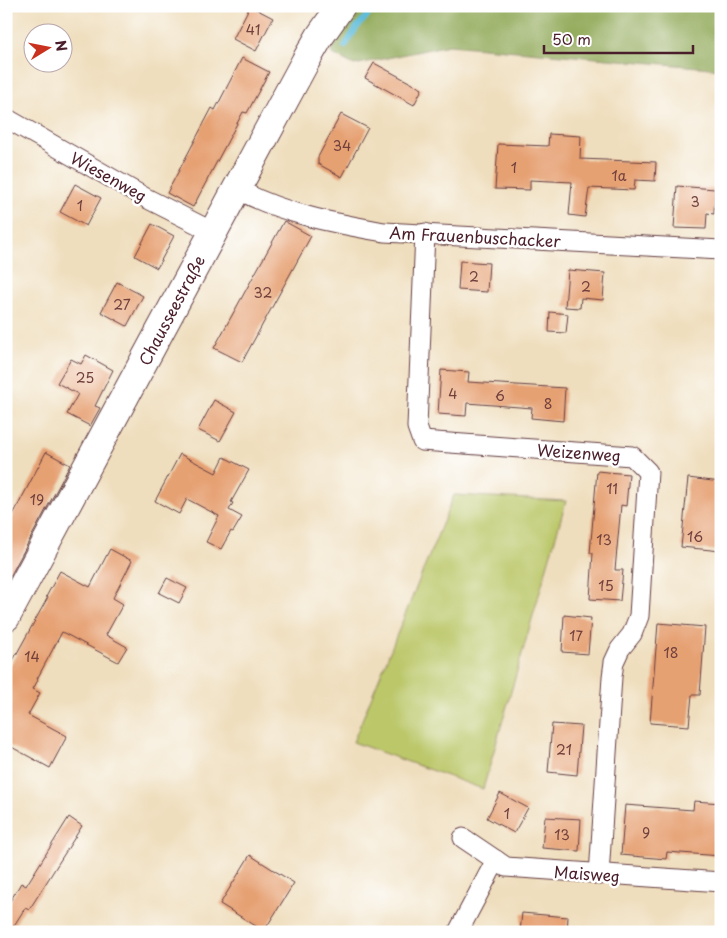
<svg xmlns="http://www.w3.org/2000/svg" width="727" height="938" viewBox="0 0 727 938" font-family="'Playpen Sans',sans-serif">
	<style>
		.green { fill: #bbc769; stroke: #82734a }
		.forest { fill: #94ac5d; stroke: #6f6644 }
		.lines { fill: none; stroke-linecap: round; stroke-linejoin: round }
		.stream { stroke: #5ebddc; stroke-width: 6 }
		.building { fill: #e6a173 }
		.street-casing { stroke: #633c41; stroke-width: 21 }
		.secondary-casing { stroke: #633c41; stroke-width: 30 }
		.street { stroke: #fff; stroke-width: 19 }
		.secondary { stroke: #fff; stroke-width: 28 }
		.labels { text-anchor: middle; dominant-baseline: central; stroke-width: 5; stroke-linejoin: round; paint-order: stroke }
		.number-label { font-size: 14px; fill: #71403d }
		.street-label { font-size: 16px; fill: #4a1f2b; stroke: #fff }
	</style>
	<rect width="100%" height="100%" fill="#fff"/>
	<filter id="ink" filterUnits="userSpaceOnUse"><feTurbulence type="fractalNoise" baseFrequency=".02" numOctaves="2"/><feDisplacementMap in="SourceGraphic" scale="10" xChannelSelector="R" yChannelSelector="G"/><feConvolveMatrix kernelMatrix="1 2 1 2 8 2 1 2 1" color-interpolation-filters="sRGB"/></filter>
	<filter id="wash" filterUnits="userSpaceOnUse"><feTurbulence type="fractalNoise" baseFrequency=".0096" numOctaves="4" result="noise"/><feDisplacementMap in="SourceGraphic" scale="20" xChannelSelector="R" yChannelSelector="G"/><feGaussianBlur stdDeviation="1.12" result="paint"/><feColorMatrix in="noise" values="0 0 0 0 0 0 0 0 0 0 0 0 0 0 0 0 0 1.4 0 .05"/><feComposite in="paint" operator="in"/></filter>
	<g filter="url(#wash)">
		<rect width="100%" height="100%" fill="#efdebd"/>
		<!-- green -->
		<path class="green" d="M454,495l112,6 -83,288 -130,-47z"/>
		<!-- forest -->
		<path class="forest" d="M356,6h365v63l-272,-24 -95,20 -23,-12z"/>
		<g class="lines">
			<!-- stream -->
			<path class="stream" d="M345,46l12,-19 19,-21"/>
		</g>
		<g id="blocks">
			<!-- building -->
			<g class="building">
				<path d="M250,6l23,12 -17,33 -23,-12z"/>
				<path d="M242,58l27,14 -22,41 -4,-1 -50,95 -26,-14 45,-85 3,2z"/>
				<path d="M374,63l48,26 -8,16 -49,-27z"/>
				<path d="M341,114l27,14 -26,49 -24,-13v-7z"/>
				<path d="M549,134l32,2 -1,23 76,3 -1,19 -20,-1 -1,10 -45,-2 -4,29 -16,-2 3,-33 -42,-2v10l-35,-1 3,-45 50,2z"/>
				<path d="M75,184l26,14 -15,28 -26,-14z"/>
				<path d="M677,186l38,3 -1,25 -7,-1 -1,16 -32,-1z"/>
				<path d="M284,221l27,15 -69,126 -28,-14z"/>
				<path d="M152,224l22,12 -17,32 -22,-12z"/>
				<path d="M460,261l29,2 -2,29 -29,-2z"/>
				<path d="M568,270l37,3 -2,27 -22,-2 -1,10 -15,-1z"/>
				<path d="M117,282l26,14 -16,30 -26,-14z"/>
				<path d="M550,312l18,2 -2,19 -17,-1z"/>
				<path d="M86,355l27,15 -18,36 5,2 -10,18 -23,-12 11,-20 -21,-11 14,-24 10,5z"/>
				<path d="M441,370l28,2 -1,10 97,6 -2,33 -32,-3 1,-10 -65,-5 -1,13 -28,-2z"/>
				<path d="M214,400l22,12 -16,29 -22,-11z"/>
				<path d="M46,452l24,13 -64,119v-56z"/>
				<path d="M180,454l36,19 8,-16 25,13 -18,32 2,1 -4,7 13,7 -9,15 -2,-1 -10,18 -15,-7 13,-26 -32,-17 -8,15 -24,-13z"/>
				<path d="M597,471l32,3 -3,32 -5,-1 -6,65h8l-3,31 -30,-2 3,-46h-3z"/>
				<path d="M688,478l33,4v69l-40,-4z"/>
				<path d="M110,549l22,12 -19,37 10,6 -17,31 21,12 -9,15 -56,-30 -25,47 1,1 -5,9 7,4 -12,22 39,21 -17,32 -44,-24v-71l42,-76h-2l14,-26 30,16z"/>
				<path d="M167,578l20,10 -8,15 -20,-10z"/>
				<path d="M564,615l27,3 -3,36 -26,-2z"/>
				<path d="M658,623l47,4 -5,68h-8l-3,31 -39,-3z"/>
				<path d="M552,724l29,2 -4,49 -29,-3z"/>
				<path d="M500,793l28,15 -14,25 -27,-15z"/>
				<path d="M694,801l27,2v53l-54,-4 -1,7 -45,-4 4,-50 68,5z"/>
				<path d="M69,817l13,9 -53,84 -4,-2 -15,24h-4v-24l15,-25 5,3z"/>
				<path d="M545,817l36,2 -2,32 -37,-3z"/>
				<path d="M250,855l44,28 -30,48 -44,-27z"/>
				<path d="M522,913l46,4 -1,15h-47z"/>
			</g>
		</g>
	</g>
	<g filter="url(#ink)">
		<use href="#blocks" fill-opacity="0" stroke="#633c41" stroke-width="1"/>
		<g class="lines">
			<defs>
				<g id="street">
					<path d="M6,118l140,80 67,34"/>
					<path d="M237,189c46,25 96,34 147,43l337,18"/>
					<path d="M425,233l-8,194 5,14 210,15 16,16 -9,144 -7,18 -12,15 -6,13 -2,15 -13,198"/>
					<path d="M463,838l43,29 215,15"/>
					<path d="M458,932l38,-72"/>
				</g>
				<path id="secondary" d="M6,617l299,-555 15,-26 21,-30"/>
			</defs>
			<!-- street casing -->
			<use href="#street" class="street-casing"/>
			<!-- secondary casing -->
			<use href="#secondary" class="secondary-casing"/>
			<!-- street -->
			<use href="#street" class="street"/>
			<!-- secondary -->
			<use href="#secondary" class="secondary"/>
		</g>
	</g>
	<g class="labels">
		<!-- number labels -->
		<g class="number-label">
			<text x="253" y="29">41</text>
			<text x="342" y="145">34</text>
			<text x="514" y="167">1</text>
			<text x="619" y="175">1a</text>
			<text x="695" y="201">3</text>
			<text x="80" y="205">1</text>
			<text x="474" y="276">2</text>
			<text x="586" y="286">2</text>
			<text x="263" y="292">32</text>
			<text x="122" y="304">27</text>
			<text x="85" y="377">25</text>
			<text x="453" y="393">4</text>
			<text x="500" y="395">6</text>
			<text x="548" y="403">8</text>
			<text x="612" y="488">11</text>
			<text x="37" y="499">19</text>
			<text x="695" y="536">16</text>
			<text x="604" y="539">13</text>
			<text x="606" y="585">15</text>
			<text x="576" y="635">17</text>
			<text x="671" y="652">18</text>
			<text x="32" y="656">14</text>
			<text x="564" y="749">21</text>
			<text x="507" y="813">1</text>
			<text x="646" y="832">9</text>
			<text x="562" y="834">13</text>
		</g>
		<!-- street labels -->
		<g class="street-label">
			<text transform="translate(109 176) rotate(29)">Wiesenweg</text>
			<text transform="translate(475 236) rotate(3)">Am Frauenbuschacker</text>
			<text transform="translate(171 310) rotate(-62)">Chausseestraße</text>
			<text transform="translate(579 452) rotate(4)">Weizenweg</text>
			<text transform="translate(587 873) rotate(4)">Maisweg</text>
		</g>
	</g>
	<!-- margin -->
	<rect width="727" height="938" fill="none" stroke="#fff" stroke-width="25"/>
	<!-- north arrow -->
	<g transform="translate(48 48) rotate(80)"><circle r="24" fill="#ffffff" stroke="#b7a5aa"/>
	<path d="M0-4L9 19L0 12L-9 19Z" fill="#c8321e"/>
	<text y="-8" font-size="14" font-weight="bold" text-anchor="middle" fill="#4a1f2b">N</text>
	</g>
	<!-- scale -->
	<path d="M544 45v8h149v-8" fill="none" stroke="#4a1f2b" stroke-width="2.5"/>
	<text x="552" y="45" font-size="15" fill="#4a1f2b" stroke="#ffffff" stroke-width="4" paint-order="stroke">50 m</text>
</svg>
